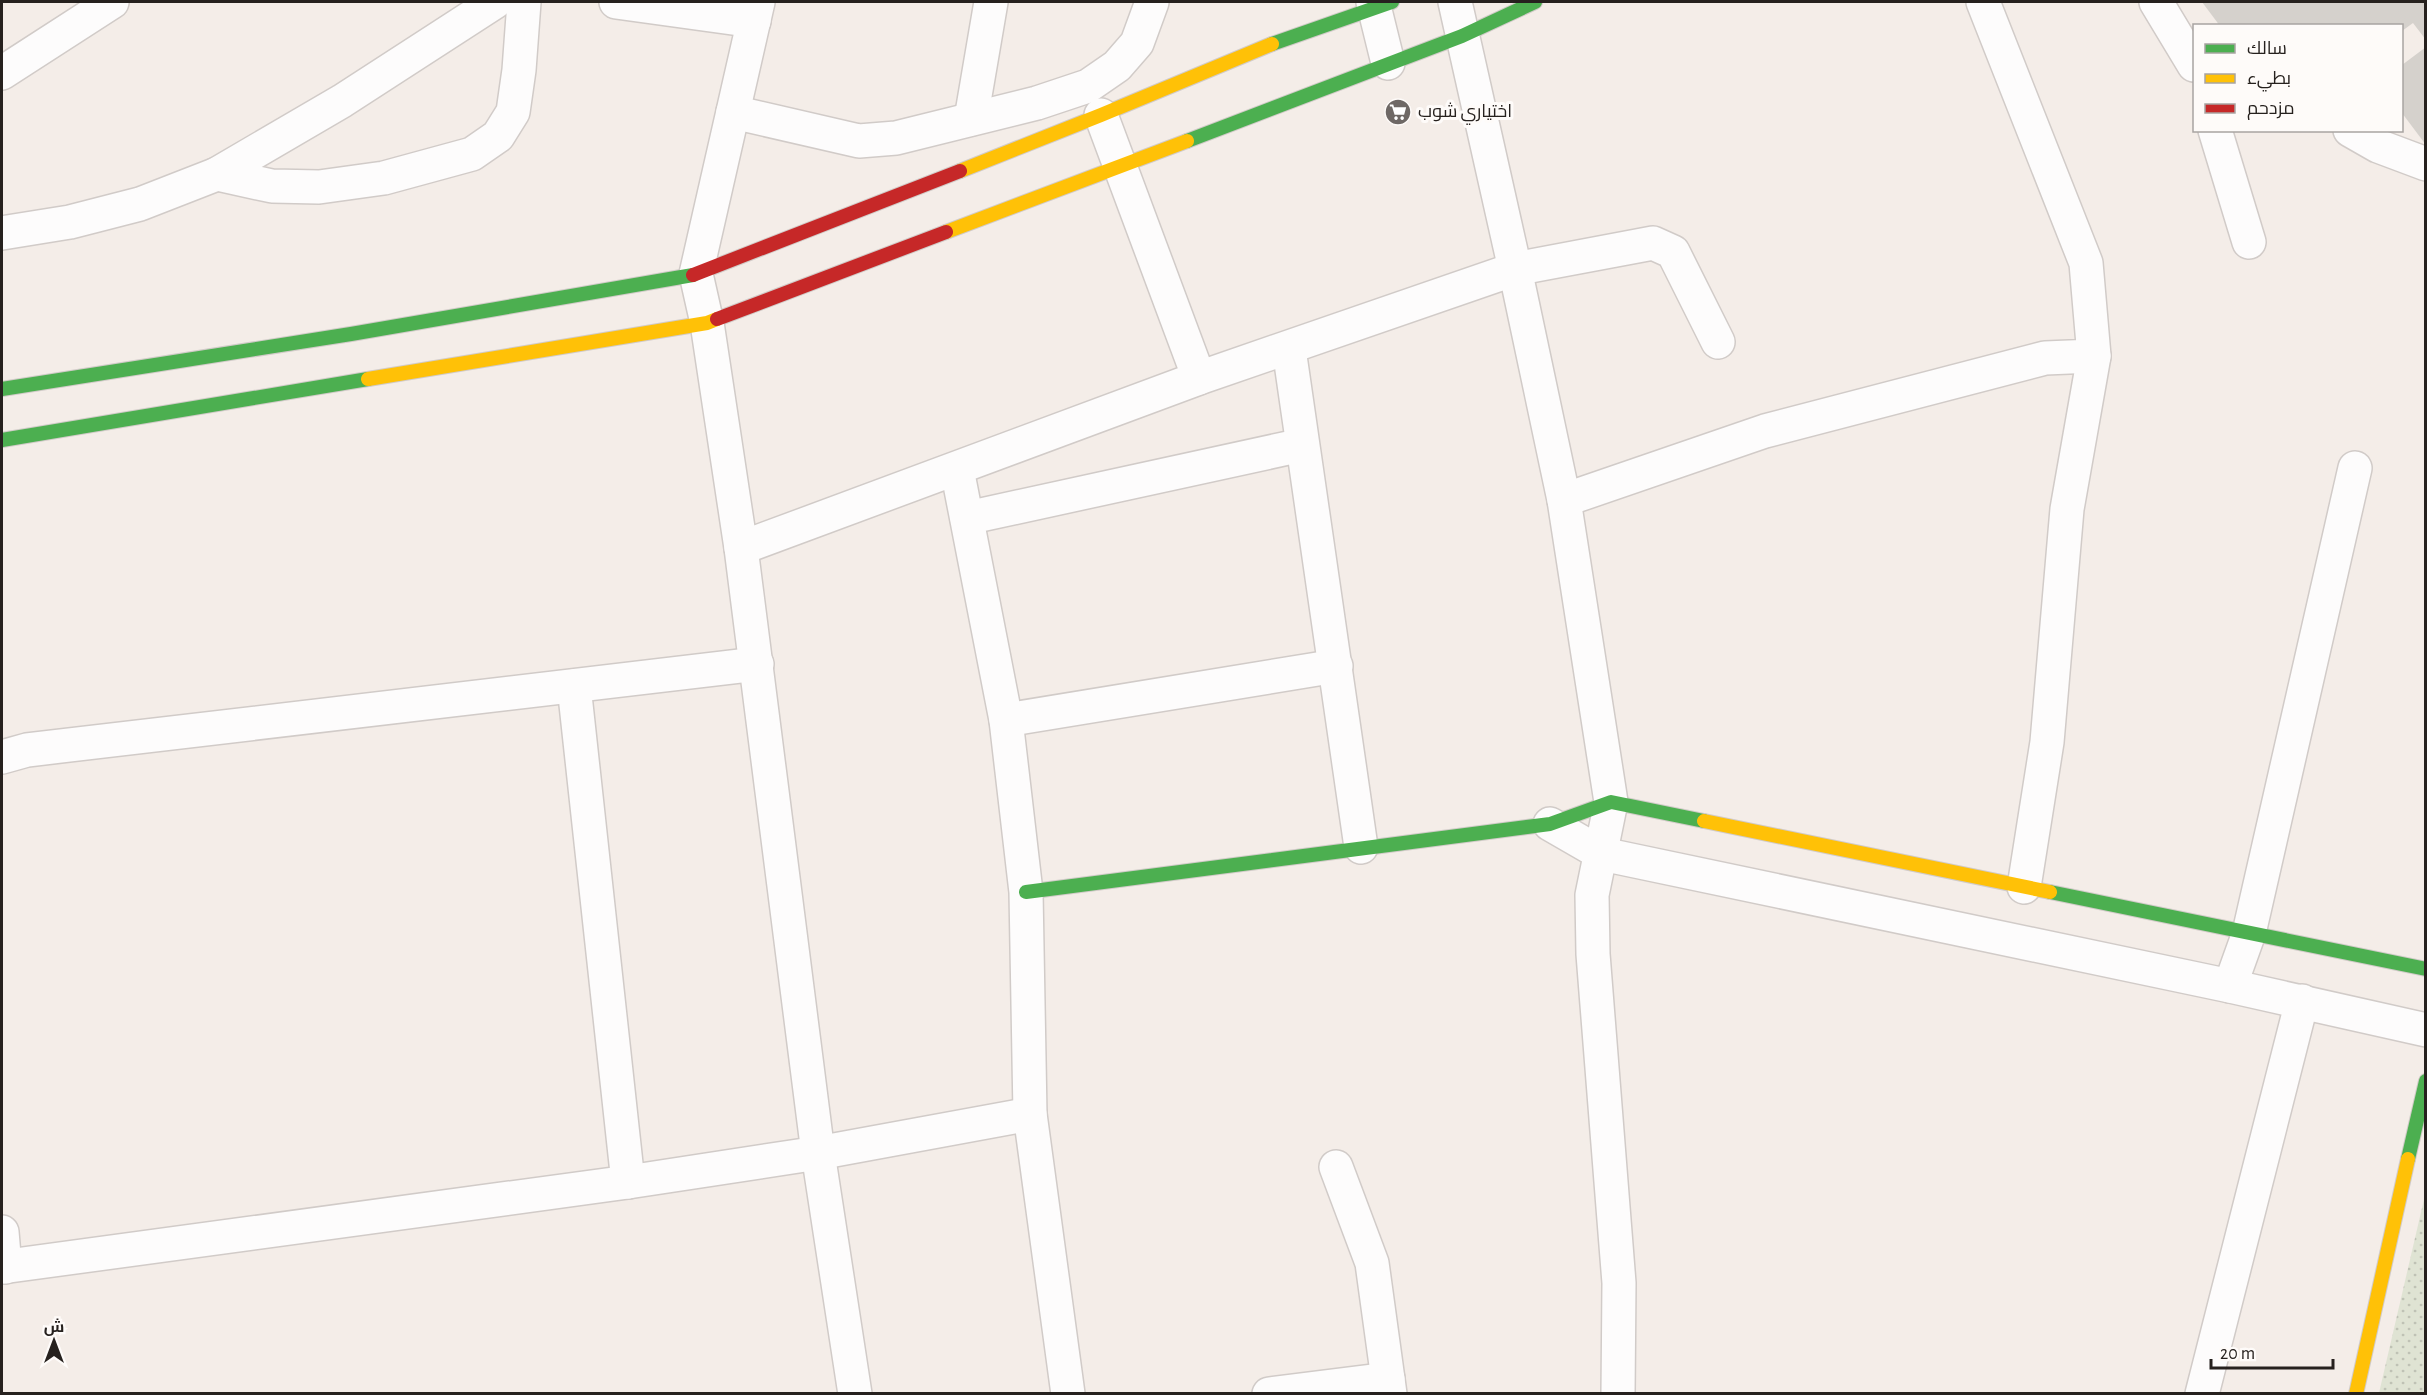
<svg xmlns="http://www.w3.org/2000/svg" width="2427" height="1395" viewBox="0 0 2427 1395" font-family="'Alegreya Sans',Cairo,sans-serif">
	<style>
		.park { fill: url(#park-dots) }
		.building { fill: #d5d1cc }
		.lines { fill: none; stroke-linecap: round; stroke-linejoin: round }
		.street-casing { stroke: #d1cbc8; stroke-width: 36 }
		.fast-casing { stroke: #d1cbc8; stroke-width: 16 }
		.slow-casing { stroke: #d1cbc8; stroke-width: 16 }
		.jam-casing { stroke: #d1cbc8; stroke-width: 16 }
		.street { stroke: #fdfcfc; stroke-width: 33 }
		.fast { stroke: #4caf50; stroke-width: 14 }
		.slow { stroke: #ffc107; stroke-width: 14 }
		.jam { stroke: #c62828; stroke-width: 14 }
		.labels { text-anchor: middle; dominant-baseline: central; stroke-width: 6; stroke-linejoin: round; paint-order: stroke }
		.poi-label { font-size: 18px; fill: #26211e; stroke: #fefbf9; text-anchor: start }
	</style>
	<defs>
		<pattern id="park-dots" width="8" height="8" patternUnits="userSpaceOnUse" patternTransform="scale(1.5)"><rect width="8" height="8" fill="#dfe3d3"/><path d="M2 2h.1M6 6h.1" fill="none" stroke="#bfc2b5" stroke-width="1.8" stroke-linecap="round"/></pattern>
	</defs>
	<rect width="100%" height="100%" fill="#f4ede8"/>
	<!-- park -->
	<path class="park" d="M2425,1195v198h-46z"/>
	<!-- building -->
	<g class="building">
		<path d="M2202,2h224v38l-13,-17 -11,8v-5h-182z"/>
		<path d="M2426,47v98l-24,-32v-48z"/>
	</g>
	<g class="lines">
		<defs>
			<g id="street">
				<path d="M616,2l138,19"/>
				<path d="M758,2l-62,272 11,49 34,225 77,605 37,241"/>
				<path d="M1373,2l15,61"/>
				<path d="M1455,2l60,267 49,231 47,302 -19,93 1,59 26,329 -1,111"/>
				<path d="M2156,2l38,63"/>
				<path d="M2,73l110,-71"/>
				<path d="M733,112l126,29 37,-3 141,-35 51,-17 29,-20 20,-23 15,-41"/>
				<path d="M1101,115l98,263"/>
				<path d="M971,119l20,-117"/>
				<path d="M2215,130l34,112"/>
				<path d="M2350,130l28,16 48,18"/>
				<path d="M217,174l55,12 47,1 65,-9 88,-24 26,-18 15,-24 6,-42 5,-68"/>
				<path d="M2,233l68,-11 70,-18 77,-30 125,-73 153,-99"/>
				<path d="M1289,349l72,498"/>
				<path d="M957,469l49,251 20,172 4,222 38,280"/>
				<path d="M1564,500l201,-69 280,-73 49,-2 -8,-93 -103,-261"/>
				<path d="M967,518l335,-73"/>
				<path d="M741,548l458,-170 316,-109 138,-26 20,9 45,90"/>
				<path d="M574,686l54,496"/>
				<path d="M1006,720l330,-54"/>
				<path d="M2,757l25,-7 730,-86"/>
				<path d="M1550,824l52,30 628,132 196,44"/>
				<path d="M2024,887l23,-145 20,-233 27,-153"/>
				<path d="M2230,986l19,-53 106,-465"/>
				<path d="M1336,1167l36,96 18,131"/>
				<path d="M2,1232l3,35"/>
				<path d="M2,1267l626,-85 190,-29 212,-39"/>
				<path d="M1269,1394l119,-15"/>
				<path d="M2202,1394l100,-393"/>
			</g>
			<g id="fast">
				<path d="M1272,44l120,-42"/>
				<path d="M1187,141l275,-105 73,-34"/>
				<path d="M2,389l349,-55 342,-59"/>
				<path d="M2,440l366,-61"/>
				<path d="M1026,892l524,-68 61,-22 93,19"/>
				<path d="M2050,892l376,77"/>
				<path d="M2408,1159l18,-78"/>
			</g>
			<g id="slow">
				<path d="M960,171l141,-56 171,-71"/>
				<path d="M946,232l241,-91"/>
				<path d="M368,379l339,-56 10,-4"/>
				<path d="M1704,821l346,71"/>
				<path d="M2356,1394l52,-235"/>
			</g>
			<g id="jam">
				<path d="M693,275l267,-104"/>
				<path d="M717,319l229,-87"/>
			</g>
		</defs>
		<!-- street casing -->
		<use href="#street" class="street-casing"/>
		<!-- fast casing -->
		<use href="#fast" class="fast-casing"/>
		<!-- slow casing -->
		<use href="#slow" class="slow-casing"/>
		<!-- jam casing -->
		<use href="#jam" class="jam-casing"/>
		<!-- street -->
		<use href="#street" class="street"/>
		<!-- fast -->
		<use href="#fast" class="fast"/>
		<!-- slow -->
		<use href="#slow" class="slow"/>
		<!-- jam -->
		<use href="#jam" class="jam"/>
	</g>
	<!-- icons -->
	<defs>
		<symbol id="supermarket-disc" viewBox="-11 -11 22 22"><circle r="9.5" fill="#6e6865" stroke="#fefbf9"/><path d="M-6-5.5h2.5l.6 2H6L4.5 2H-2.5L-4.4-4H-6ZM-1.5 3.2a1.3 1.3 0 1 0 .1 0ZM3 3.2a1.3 1.3 0 1 0 .1 0Z" fill="#fff"/></symbol>
	</defs>
	<g fill-rule="evenodd">
		<use href="#supermarket-disc" x="1383" y="97" width="30" height="30"/>
	</g>
	<g class="labels">
		<!-- poi labels -->
		<g class="poi-label">
			<text x="1418" y="112">اختياري شوب</text>
		</g>
	</g>
	<!-- border -->
	<rect width="2427" height="1395" fill="none" stroke="#26211e" stroke-width="6"/>
	<!-- legend -->
	<rect x="2193" y="24" width="210" height="108" fill="#fefbf9" stroke="#a8a4a1" stroke-width="1.5"/>
	<rect x="2205" y="44" width="30" height="9" fill="#4caf50" stroke="#a8a4a1" stroke-width="1.5"/>
	<text x="2247" y="54" font-size="18" fill="#26211e">سالك</text>
	<rect x="2205" y="74" width="30" height="9" fill="#ffc107" stroke="#a8a4a1" stroke-width="1.5"/>
	<text x="2247" y="84" font-size="18" fill="#26211e">بطيء</text>
	<rect x="2205" y="104" width="30" height="9" fill="#c62828" stroke="#a8a4a1" stroke-width="1.5"/>
	<text x="2247" y="114" font-size="18" fill="#26211e">مزدحم</text>
	<!-- north arrow -->
	<g transform="translate(54 1341)" stroke="#fefbf9" stroke-width="4.5" paint-order="stroke">
	<path d="M0-4.5L10 22L0 15L-10 22Z" fill="#26211e"/>
	<text y="-9" font-size="16" font-weight="bold" text-anchor="middle" fill="#26211e">ش</text>
	</g>
	<!-- scale -->
	<path d="M2211 1359v9h122v-9" fill="none" stroke="#26211e" stroke-width="3"/>
	<text x="2220" y="1359" font-size="18" fill="#26211e" stroke="#fefbf9" stroke-width="4.5" paint-order="stroke">20 m</text>
</svg>
